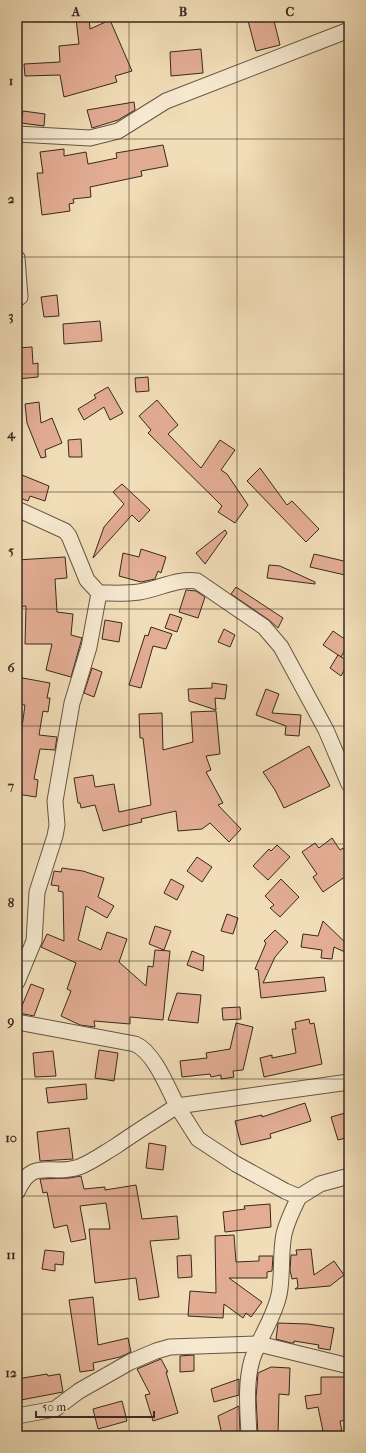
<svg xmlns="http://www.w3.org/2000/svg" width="366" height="1453" viewBox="0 0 366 1453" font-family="'IM FELL French Canon',serif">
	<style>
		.building { fill: #e3ad94; stroke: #37291f }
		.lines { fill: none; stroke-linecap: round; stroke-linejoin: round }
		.street-casing { stroke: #665645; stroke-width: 17 }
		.street { stroke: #f6e9d0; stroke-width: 15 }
		.grid { fill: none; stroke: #37291f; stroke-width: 1; stroke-opacity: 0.55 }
		.neatline { fill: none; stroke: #37291f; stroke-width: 1.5 }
		.grid-label { font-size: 13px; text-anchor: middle; font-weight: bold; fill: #37291f }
	</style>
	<rect width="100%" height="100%" fill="#f1ddb7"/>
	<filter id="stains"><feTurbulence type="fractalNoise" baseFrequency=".005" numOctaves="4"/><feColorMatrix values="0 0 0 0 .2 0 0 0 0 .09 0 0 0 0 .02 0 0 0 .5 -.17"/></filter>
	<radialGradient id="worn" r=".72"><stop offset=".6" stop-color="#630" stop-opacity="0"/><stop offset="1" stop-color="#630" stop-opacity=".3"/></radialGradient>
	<!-- building -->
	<g class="building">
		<path d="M89,17l1,12 20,-9 22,51 -17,5 2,6 -53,15 -4,-22 -35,1 -1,-12 36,-2 -1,-16 20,-2 -3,-25z"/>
		<path d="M247,17h26l7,28 -24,6z"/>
		<path d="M201,49l2,24 -32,3 -1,-24z"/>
		<path d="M134,102l1,8 -17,10 -26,8 -5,-18z"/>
		<path d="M23,111l22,3 -1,12 -23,-3z"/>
		<path d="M163,145l5,21 -27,5 1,5 -52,11 1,10 -18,2 1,4 -5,1 1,7 -28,4 -5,-42h6l-3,-21 24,-3v7l22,-4 2,12 29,-6 -1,-5z"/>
		<path d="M57,295l2,21 -15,1 -3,-20z"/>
		<path d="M100,321l2,20 -38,3 -1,-20z"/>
		<path d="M32,347l1,17 5,-1v14l-21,2v-31z"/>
		<path d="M148,377l1,14 -13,1 -1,-14z"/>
		<path d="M108,387l15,26 -13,7 -6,-13 -20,13 -6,-11 18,-11 -2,-3z"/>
		<path d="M157,400l21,25 -10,9 33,34 19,-28 15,10 -14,20 6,4 21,31 -13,18 -17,-11 4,-6 -74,-73 3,-3 -12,-14z"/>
		<path d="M39,402l2,21 11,-5 10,25 -17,7 1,7 -5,1 -14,-35 -2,-19z"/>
		<path d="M81,439l1,18h-13l-1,-17z"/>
		<path d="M260,468l27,37 5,-4 27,28 -13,13 -59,-61z"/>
		<path d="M17,473l32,13 -4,15 -15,-5 -2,5 -11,-4z"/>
		<path d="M122,484l28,26 -11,12 -7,-7 -39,43 11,-31 20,-23 -11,-12z"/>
		<path d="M225,530l2,3 -22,31 -9,-11z"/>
		<path d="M141,549l25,8 -5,16 -3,-2 -3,8 -14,3 -22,-6 4,-23 16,4z"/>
		<path d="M314,554l34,8 -3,13 -35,-8z"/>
		<path d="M65,557l2,21 -12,1 2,33 16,2 -2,21 11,3 -11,39 -25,-7 6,-26h-27l1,-38 -9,1v-47z"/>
		<path d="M269,565l11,1 35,16v2l-48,-6z"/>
		<path d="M236,587l47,31 -5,10 -9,-8 -38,-26z"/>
		<path d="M186,590l10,1 9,6 -7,21 -19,-6z"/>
		<path d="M170,614l12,4 -5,14 -12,-4z"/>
		<path d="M105,620l17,3 -3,19 -17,-3z"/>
		<path d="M151,627l21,7 -6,15 -13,-3 -12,42 -12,-3 16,-50 3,1z"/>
		<path d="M224,629l11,6 -5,12 -12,-5z"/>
		<path d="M333,631l16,11 -8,15 -18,-12z"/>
		<path d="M338,655l11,7 -8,14 -11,-8z"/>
		<path d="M92,668l10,4 -8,25 -10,-4z"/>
		<path d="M17,677l33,6 -3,15h3l-2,14 -5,-1 -4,24 18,2 -2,13 -15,-1 -6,30 4,1 -2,17 -19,-3 4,-25 -4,-1v-4l8,-59 -8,-1z"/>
		<path d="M212,683l15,2 -2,14 -10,-1 1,12 -27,-9 -1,-12 24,-1z"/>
		<path d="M266,689l13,5 -7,19 29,2 -2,21 -14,-1 1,-9 -30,-11z"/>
		<path d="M216,711l4,43 -14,2 5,14 -5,2 17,31 -5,2 23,24 -12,13 -19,-19 -8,6 -24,2 -2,-20 -35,8 1,3 -39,9 -8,-26 -14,3 -1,-5h-2l-4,-25 19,-3 2,12 19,-3 5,28 32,-7 -8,-67h-3l-1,-24 23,-1 1,37 30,-8 -2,-30z"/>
		<path d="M309,746l21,40 -46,22 -9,-18 -12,-18z"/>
		<path d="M332,838l8,12 3,-2 6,9v17l-26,18 -10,-15 4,-3 -15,-22 13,-9 4,5z"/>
		<path d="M277,845l13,12 -22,23 -15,-14 16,-17 2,2z"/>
		<path d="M197,857l15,10 -10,15 -15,-11z"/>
		<path d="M62,868l21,3 21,7 -6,19 16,9 -7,12 -21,-12 -8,34 23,10 6,-18 20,7 -8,23 27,24 2,-20 5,1 2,-17 15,1 -7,69 -33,-3v7l-36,-3 1,6 -15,-2 -19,-9 10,-25 -4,-2 9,-26 -35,-16 6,-13 17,7 -1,-49 -5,-1 1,-5 -8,-1 3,-14 7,1z"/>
		<path d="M171,879l13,7 -7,14 -13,-7z"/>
		<path d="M281,879l18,18 -19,20 -10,-9 4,-3 -9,-9z"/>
		<path d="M227,914l11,4 -5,16 -12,-3z"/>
		<path d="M323,921l26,25v8l-15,-7 -2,12 -11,-1 1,-8 -21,-3 2,-13 15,2z"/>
		<path d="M155,926l16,5 -7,19 -15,-6z"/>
		<path d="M275,930l13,12 -13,15 -12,26 61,-6 2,14 -65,7 -3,-28 -3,-1 11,-26 -2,-2z"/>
		<path d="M192,951l12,5 -1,15 -16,-6z"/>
		<path d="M31,984l13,5 -10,27 -15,-3z"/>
		<path d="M177,993l24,2 -3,28 -30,-3z"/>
		<path d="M240,1007l1,12 -18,1 -1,-12z"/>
		<path d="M309,1019l1,5 4,-1 8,41 -58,13 -4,-19 12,-3v3l24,-5 -4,-24h4l-1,-7z"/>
		<path d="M236,1023l17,4 -10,43 -10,1 1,6 -13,2v-4l-10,2 -1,-3 -28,3 -2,-16 27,-3 -1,-5 24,-4z"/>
		<path d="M99,1050l19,3 -4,28 -19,-3z"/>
		<path d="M53,1051l3,25 -21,1 -2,-24z"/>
		<path d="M86,1084l1,15 -39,4 -2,-15z"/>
		<path d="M305,1103l6,18 -41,13 1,4 -30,7 -6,-24 27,-6v2z"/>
		<path d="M349,1112v25l-11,3 -7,-23z"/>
		<path d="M69,1128l4,31 -33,2 -3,-29z"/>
		<path d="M149,1143l17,3 -3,24 -17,-2z"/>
		<path d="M81,1176l3,13 21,-2v3l31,-5 6,34 35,-3 2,23 -29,2 9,56 -20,3 -3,-22 -41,5 -6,-54h21l-4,-26 -26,3 6,33 -15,3 -4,-17 -13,3 -7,-36 -4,1 -3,-14 29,-1z"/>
		<path d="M270,1204l1,23 -46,5 -2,-20 22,-3 -1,-3z"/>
		<path d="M234,1235l2,27 23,-1v-5h14l-1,15 -5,1v6h-38l33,24 -11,15 -5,-4 -3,5 -19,-14 -1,14 -35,-2 2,-25 26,2 -1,-57z"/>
		<path d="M311,1249l3,26 20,-14 10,14 -14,11 -35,3 3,-2 -1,-9 -5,1 -2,-9 1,-15h6l-1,-5z"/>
		<path d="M45,1250l19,2 -1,13 -8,-1v7l-13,-2z"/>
		<path d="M191,1255l1,22 -14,1 -1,-22z"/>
		<path d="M93,1297l5,48 30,-7 3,14 -11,5 -27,6 1,7 -14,2 -11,-72z"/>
		<path d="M278,1323l30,1 26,4 -4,22 -12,-2 1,-3 -25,-4v2h-3l-15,-4z"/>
		<path d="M194,1355v16l-14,1v-16z"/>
		<path d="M161,1359l7,13h-2l12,41 -25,8 -8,-26 5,-1 -13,-25z"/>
		<path d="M271,1367l19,1 -1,27 -10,-1 -1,42h-20l-2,-38 2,-25z"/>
		<path d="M47,1374l1,2 12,-2 3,18 -42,8 -4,-21z"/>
		<path d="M321,1377h27v16h-4l5,27 -9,1 2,11 -18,4 -6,-29 -11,2 -2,-13 16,-2z"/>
		<path d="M239,1379v16l-25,7 -3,-13z"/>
		<path d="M122,1401l5,20 -29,8 -5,-20z"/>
		<path d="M239,1406l1,25 -18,4 -4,-19z"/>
	</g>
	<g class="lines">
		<defs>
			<g id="street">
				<path d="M17,134l73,4 28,-7 48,-30 183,-71"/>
				<path d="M17,258l3,39"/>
				<path d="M17,509l48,22 4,5 18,44 12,13c13,0 27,1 40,-1 20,-3 38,-14 58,-11l67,46 17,20 45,83 23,54"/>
				<path d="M17,982l17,-41 3,-49 18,-56 2,-11 -2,-24 17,-98 17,-56 10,-54"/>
				<path d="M17,1022l118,22c19,8 33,44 42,62l172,-24"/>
				<path d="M17,1192c16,-36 33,-15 62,-25 13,-5 25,-14 37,-21 20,-14 41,-27 61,-40l21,33 38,25 49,27 14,6 21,-13 29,-8"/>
				<path d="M17,1416l38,-7 24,-18 51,-29 26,-11 14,-4 89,-3 90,22"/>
				<path d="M249,1436c-1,-25 -4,-52 3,-76 7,-22 22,-42 27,-65 4,-20 1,-41 5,-61 3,-13 9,-25 15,-37"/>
			</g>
		</defs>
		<!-- street casing -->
		<use href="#street" class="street-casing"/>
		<!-- street -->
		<use href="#street" class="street"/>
	</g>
	<!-- grid -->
	<path class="grid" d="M129,17v1419M237,17v1419M17,139h332M17,257h332M17,374h332M17,492h332M17,609h332M17,726h332M17,844h332M17,961h332M17,1079h332M17,1196h332M17,1314h332"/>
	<!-- margin -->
	<rect width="366" height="1453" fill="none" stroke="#f1ddb7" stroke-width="44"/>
	<!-- scale -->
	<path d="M36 1411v6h118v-6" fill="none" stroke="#37291f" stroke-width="2"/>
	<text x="42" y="1411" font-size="12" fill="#37291f" stroke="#f6e9d0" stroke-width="3" paint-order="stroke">50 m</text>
	<rect x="22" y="22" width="322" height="1409" class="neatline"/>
	<g class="grid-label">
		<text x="76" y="16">A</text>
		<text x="183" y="16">B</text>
		<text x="290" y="16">C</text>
		<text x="11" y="85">1</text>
		<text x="11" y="203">2</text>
		<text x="11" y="320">3</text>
		<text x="11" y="438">4</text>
		<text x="11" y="555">5</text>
		<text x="11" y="672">6</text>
		<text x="11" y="790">7</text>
		<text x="11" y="907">8</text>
		<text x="11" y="1025">9</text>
		<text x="11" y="1142">10</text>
		<text x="11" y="1259">11</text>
		<text x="11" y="1377">12</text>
	</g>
	<rect width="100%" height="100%" filter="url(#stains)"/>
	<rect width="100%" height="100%" fill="url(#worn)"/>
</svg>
